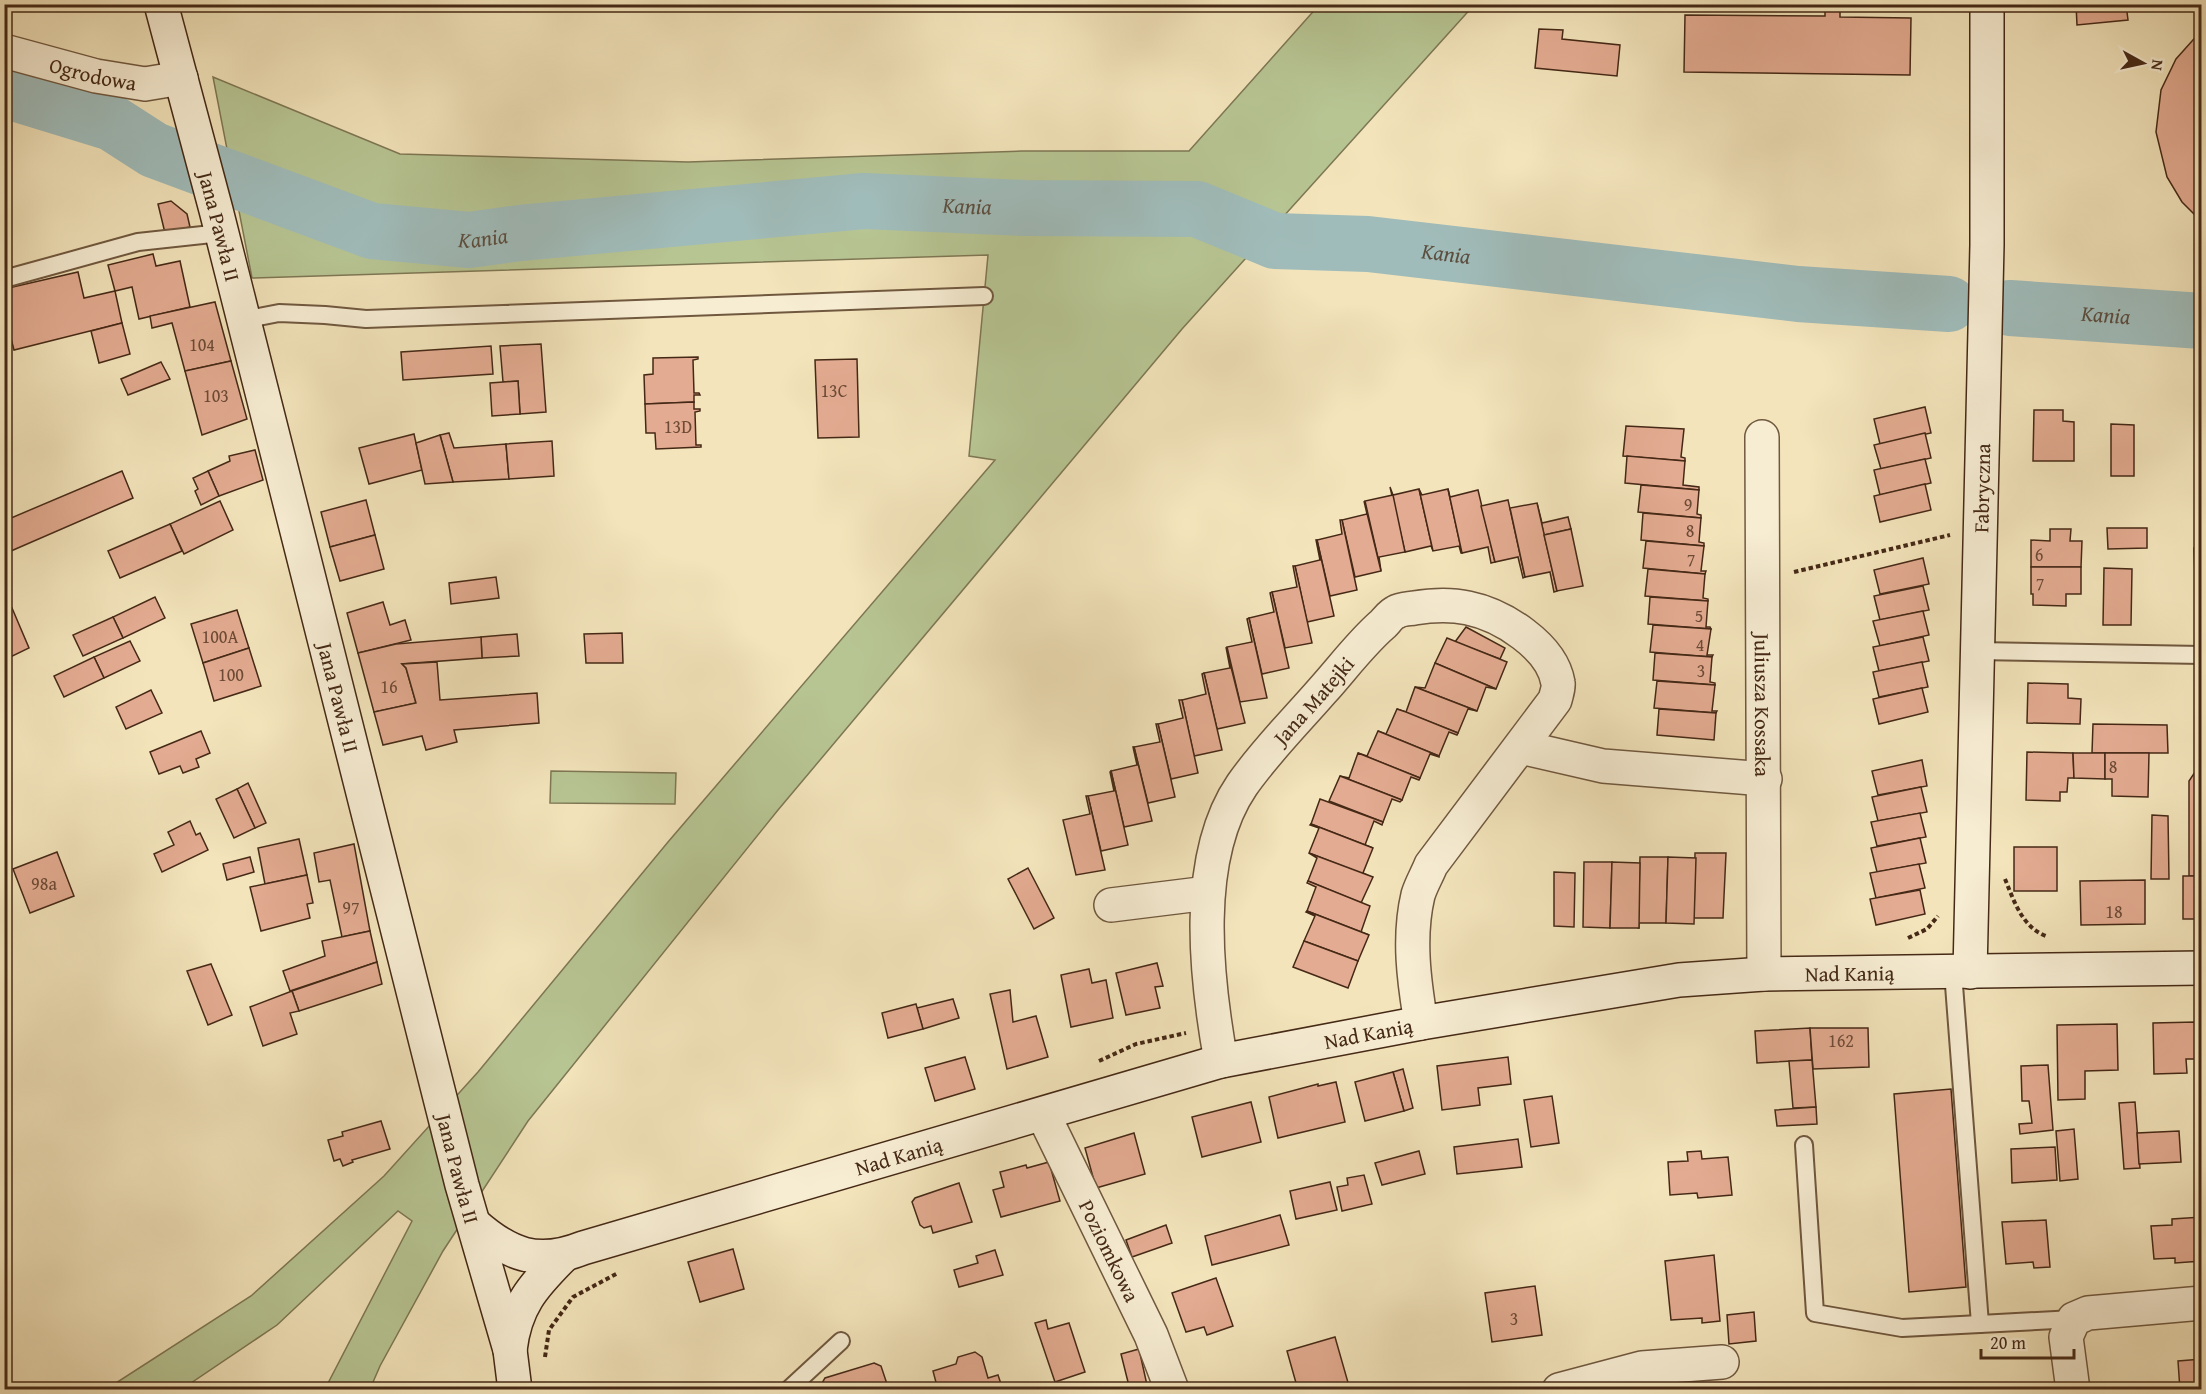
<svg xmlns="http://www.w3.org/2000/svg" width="2206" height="1394" viewBox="0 0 2206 1394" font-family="'Gentium Book Plus',serif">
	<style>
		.green { fill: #b7c593; stroke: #7e7754; stroke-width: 1.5 }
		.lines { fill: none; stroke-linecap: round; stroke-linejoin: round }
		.river { stroke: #a0bcba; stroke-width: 56 }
		.building { fill: #e3ab91; stroke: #452916; stroke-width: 1.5 }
		.lane-casing { stroke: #70583f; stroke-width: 20 }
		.street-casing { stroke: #70583f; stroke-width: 36 }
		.secondary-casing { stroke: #452916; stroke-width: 36 }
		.path { stroke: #452916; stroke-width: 4; stroke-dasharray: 4.5 3; stroke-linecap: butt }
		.lane { stroke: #f7edd3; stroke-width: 16 }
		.street { stroke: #f7edd3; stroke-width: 33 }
		.secondary { stroke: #f7edd3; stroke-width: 33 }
		.labels { text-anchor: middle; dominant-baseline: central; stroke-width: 4.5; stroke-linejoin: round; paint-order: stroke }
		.number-label { font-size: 18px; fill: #6c4a35 }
		.street-label { font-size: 21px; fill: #452916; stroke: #f7edd3 }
		.water-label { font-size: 22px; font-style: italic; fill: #5c4e3f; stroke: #f7edd3 }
	</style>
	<rect width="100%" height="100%" fill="#f3e4bb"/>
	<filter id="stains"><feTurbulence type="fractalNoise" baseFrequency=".00333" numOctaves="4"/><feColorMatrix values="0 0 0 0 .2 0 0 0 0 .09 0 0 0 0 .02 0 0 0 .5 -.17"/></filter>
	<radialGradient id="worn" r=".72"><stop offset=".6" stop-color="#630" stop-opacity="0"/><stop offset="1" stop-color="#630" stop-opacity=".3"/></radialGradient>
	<!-- green -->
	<g class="green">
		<path d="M1319,5h155l-292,324 -404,481 -250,311 -85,130 -63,115 -10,23h-45l87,-168 -14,-10 -121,114 -95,64 -77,1 146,-94 133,-120 94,-104 190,-230 327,-382 -26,-4 19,-201 -736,23 -39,-201 187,77 288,8 334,-11h167z"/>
		<path d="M551,771l125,2 -1,31 -125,-1z"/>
	</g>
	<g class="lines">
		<!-- river -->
		<g class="river">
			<path id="s1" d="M4,90l108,33 42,27 218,81 97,9 51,-7 344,-32 161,7 172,1 78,32 93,3 430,50 151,10"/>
			<path id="s2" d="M2010,308l192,13"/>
		</g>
	</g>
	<!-- building -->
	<g class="building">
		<path d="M2076,4h50l2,16 -51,5z"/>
		<path d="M1825,6h15v11l71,1 -1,57 -226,-3 1,-57 140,1z"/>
		<path d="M1539,29l24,1 -1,9 58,6 -3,31 -82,-8z"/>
		<path d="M2201,31h1v191l-20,-20 -15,-25 -11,-45 5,-42 15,-31z"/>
		<path d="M171,201l16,13 3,13 -25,6 -7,-29z"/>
		<path d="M153,254l3,12 24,-5 10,46 -51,12 -7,-32 -17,4 -7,-26z"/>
		<path d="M78,272l6,26 31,-7 7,32 -108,27 -10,-39v-22z"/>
		<path d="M215,302l16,59 -46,10 -13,-48 -20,5 -2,-12z"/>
		<path d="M122,323l8,31 -31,9 -8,-32z"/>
		<path d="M541,344l5,68 -26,2 -2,-33 -15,1 -3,-36z"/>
		<path d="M491,346l2,28 -90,6 -2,-28z"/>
		<path d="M698,357v2l-5,1 1,33h5l1,2h-6v7l-49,2 -1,-29 9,-1v-16z"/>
		<path d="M857,359l2,78 -41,1 -3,-78z"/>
		<path d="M231,361l16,58 -45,16 -17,-64z"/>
		<path d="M161,362l9,17 -42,16 -7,-16z"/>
		<path d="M518,381l2,33 -28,2 -2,-33z"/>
		<path d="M694,402v7h6v2l-5,1 1,33h5v2l-45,2 -1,-16h-9l-1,-29z"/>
		<path d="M1925,407l6,26 -51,11 -6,-25z"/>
		<path d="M2034,410h29v11l11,1v39h-41z"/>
		<path d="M2111,424l23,1v51h-23z"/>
		<path d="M1626,426l58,3 -3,28 4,1v3l-62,-5z"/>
		<path d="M449,433l5,15 52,-4 3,35 -56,3 -13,-47z"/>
		<path d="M1925,433l6,25 -50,11 -7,-24z"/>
		<path d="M414,434l8,36 -53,14 -10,-36z"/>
		<path d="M440,435l13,47 -28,2 -9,-41z"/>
		<path d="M552,441l2,35 -45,3 -3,-35z"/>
		<path d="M255,450l8,30 -44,16 -11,-25 22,-10 -1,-5z"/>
		<path d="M1627,456l58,5 -2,24 16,2v3l-74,-7z"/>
		<path d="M1925,459l6,24 -51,12 -6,-25z"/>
		<path d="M122,471l11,27 -129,56v-33z"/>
		<path d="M208,471l11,25 -18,9 -6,-14 3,-2 -5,-11z"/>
		<path d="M1925,484l6,26 -51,12 -6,-26z"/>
		<path d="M1641,485l58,5 -2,24 4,1v3l-63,-6z"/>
		<path d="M1390,487l3,8 26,-6 14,62 -2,-5 -26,6z"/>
		<path d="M1419,489l3,6 26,-6 14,64h-1l-2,-7 -26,5z"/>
		<path d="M1448,489l2,8 28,-7 17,72 -4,1 -3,-16 -26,6z"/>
		<path d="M1393,495l12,57 -26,5 2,14 -16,-70z"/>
		<path d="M366,500l9,35 -45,12 -9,-35z"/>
		<path d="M1508,500l17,77 -2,1 -5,-21 -23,5 -14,-56z"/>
		<path d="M220,501l13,29 -49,24 -14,-30z"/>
		<path d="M1364,501l17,70 -26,6 -13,-57 25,-6z"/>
		<path d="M1537,503l5,20 26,-6 3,12 -27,6z"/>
		<path d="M1537,503l20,88 -3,1 -4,-20 -25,5 -15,-69z"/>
		<path d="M1643,513l58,5 -2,24 5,1v3l-63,-6z"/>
		<path d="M1340,520h2l15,70 -27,6 -13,-56 25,-6z"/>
		<path d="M170,524l12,27 -62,27 -12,-27z"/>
		<path d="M2107,528h40v20l-39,1z"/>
		<path d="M1571,529l12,57 -26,5 -13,-56z"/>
		<path d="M2050,529h21l-1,12h12l-1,26h-50v-27l19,1z"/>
		<path d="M375,535l9,34 -44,12 -10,-34z"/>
		<path d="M1316,540h1l17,76 -27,6 -12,-56 25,-6z"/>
		<path d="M1646,541l58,5 -3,25h5l-1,3 -62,-6z"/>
		<path d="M2194,548h8v60h-6z"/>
		<path d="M1923,558l6,26 -49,10 -6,-24z"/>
		<path d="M1293,566h2l17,77 -27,5 -13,-56 25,-5z"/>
		<path d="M2031,567h50v27h-15v12l-33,-1v-11h-2z"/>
		<path d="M2104,568l28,1 -1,56h-28z"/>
		<path d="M1648,569l57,5 -2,24 5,1v2l-63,-5z"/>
		<path d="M496,577l3,21 -48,6 -2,-21z"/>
		<path d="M1923,586l6,24 -49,10 -6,-24z"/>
		<path d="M1272,592l17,76 -27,6 -13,-56 25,-6 -4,-19z"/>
		<path d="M155,597l10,21 -42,20 -10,-21z"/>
		<path d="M1650,597l58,4 -2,26h4l1,2 -63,-5z"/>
		<path d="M383,602l7,23 15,-5 6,20 -53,13 -11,-40z"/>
		<path d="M12,608l17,40 -23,11 3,5 -5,2v-53z"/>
		<path d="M237,610l12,38 -46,15 -12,-39z"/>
		<path d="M1923,611l6,24 -49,11 -7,-25z"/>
		<path d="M113,617l10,21 -40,18 -10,-21z"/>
		<path d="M1249,618l18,80 -27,4 -13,-55 25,-5 -5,-23z"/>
		<path d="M1653,625l58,4 -4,26h6l-1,2 -62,-5z"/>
		<path d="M1466,627l39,21 -5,11 -45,-17z"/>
		<path d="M622,633l1,30h-37l-2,-29z"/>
		<path d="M517,634l2,22 -37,2 -1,-21z"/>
		<path d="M481,637l1,21 -80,6 4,4 10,35 -42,9 -16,-59 38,-9z"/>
		<path d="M1923,637l6,24 -50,10 -6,-24z"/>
		<path d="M1447,638l60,24 -11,27 -61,-26z"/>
		<path d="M130,641l10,20 -36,17 -10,-21z"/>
		<path d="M1226,647l19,76 -28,6 -13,-56 26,-5z"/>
		<path d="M249,648l12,38 -47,15 -11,-38z"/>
		<path d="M1655,653l57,4 -2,25 5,1v2l-62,-5z"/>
		<path d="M94,657l10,21 -40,19 -10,-21z"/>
		<path d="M437,662l3,38 97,-7 2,30 -85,7 3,12 -31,8 -4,-14 -39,9 -9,-33 42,-9 -10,-35 -4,-4z"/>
		<path d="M1922,662l6,25 -49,10 -6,-25z"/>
		<path d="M1435,663l61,26 -10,-2 -9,24 -62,-24 10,1z"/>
		<path d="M1204,673l18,77 -28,6 -12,-56 24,-6 -4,-20z"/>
		<path d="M1657,681l58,4 -3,26h5l-1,2 -62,-5z"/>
		<path d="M2028,683l40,1v14l13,1 -1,25 -53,-1z"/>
		<path d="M1415,687l62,24 -9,-2 -10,24 -61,-24 9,3z"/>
		<path d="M1922,688l6,24 -49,12 -6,-25z"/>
		<path d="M151,690l11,23 -36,16 -10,-22z"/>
		<path d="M1179,700h3l16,73 -27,6 -13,-55 25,-6z"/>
		<path d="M1397,709l9,3 52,21 -1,2 -8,-3 -10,24 -61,-25 8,3z"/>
		<path d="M1659,709l57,4 -2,27 -57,-5z"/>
		<path d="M1156,724h2l17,73 -27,6 -14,-56 26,-5z"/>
		<path d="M2093,724l74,1 1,28h-76z"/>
		<path d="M201,731l9,22 -14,6 3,8 -16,6 -3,-7 -21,8 -9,-22z"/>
		<path d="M1378,731l61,25v1l-9,-3 -10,24 -62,-25 9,3z"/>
		<path d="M1133,747h1l18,74 -28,6 -13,-56 26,-6z"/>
		<path d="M2027,752l46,1 1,25h-6l-1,14h-7v9l-34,-1z"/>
		<path d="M1358,753l62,25 -1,2 -8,-3 -9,23 -62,-24 9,2z"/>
		<path d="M2073,753h32v26l-31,-1z"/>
		<path d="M2105,753h44l-1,44 -36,-1v-17h-7z"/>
		<path d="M1922,760l5,26 -49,9 -6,-24z"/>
		<path d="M1111,771l17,74 -27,6 -13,-55 26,-5 -4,-19z"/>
		<path d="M2195,772l7,1v103h-13v-95z"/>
		<path d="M1340,776l62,24 -2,2 -8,-3 -9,23 -54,-21z"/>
		<path d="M248,783l18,40 -11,5 -18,-39z"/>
		<path d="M1921,787l6,25 -49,9 -6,-24z"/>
		<path d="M237,789l18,39 -21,10 -18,-39z"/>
		<path d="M1086,796h2l17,74 -29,5 -13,-55 27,-6z"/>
		<path d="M1320,799l63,23 -1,3 -8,-4 -9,24 8,3 -62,-24z"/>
		<path d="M1920,813l6,24 -49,9 -6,-24z"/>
		<path d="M2152,815l16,1 1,63h-18z"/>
		<path d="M190,821l6,14 4,-2 8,17 -46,22 -8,-18 20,-9 -6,-13z"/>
		<path d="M1311,824l62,24 -10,25 10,5 -64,-25 10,-25 -9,-3z"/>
		<path d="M1920,838l6,25 -49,9 -6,-24z"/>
		<path d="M299,839l8,36 -42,9 -7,-36z"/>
		<path d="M354,844l16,87 -28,6 -12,-57 -11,2 -5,-29z"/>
		<rect x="2014" y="847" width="43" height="44"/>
		<path d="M57,852l17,44 -44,17 -17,-44z"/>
		<path d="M1309,853l64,24 -12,26 -53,-22 9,-23z"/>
		<path d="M1695,853h31l-3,65h-29z"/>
		<path d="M250,857l4,15 -27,8 -4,-16z"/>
		<path d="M1640,857h28l-2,66h-27v5h-1z"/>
		<path d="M1668,857l28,1 -2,66 -28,-1z"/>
		<path d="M1584,862h28l-2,66 -27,-1z"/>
		<path d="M1612,862l28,1 -1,65h-29z"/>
		<path d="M1919,864l6,24 -49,10 -6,-25z"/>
		<path d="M1028,868l26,50 -20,11 -26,-50z"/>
		<path d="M1554,872l21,1 -1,54 -20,-1z"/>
		<path d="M307,875l6,28 -6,1 3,14 -49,13 -11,-44z"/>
		<rect x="2183" y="876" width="19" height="43"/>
		<path d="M2145,880v44l-64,1 -1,-44z"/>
		<path d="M1308,881l62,25 -9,26 8,3 -62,-24 9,-24 -9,-4z"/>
		<path d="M1920,890l5,24 -49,11 -6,-26z"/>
		<path d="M1307,911l62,24 -11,26 -54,-20 11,-25 -9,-4z"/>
		<path d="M370,931l7,31 -87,29 -7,-20 42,-15 -3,-15z"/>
		<path d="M1304,941l54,20 -10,27 -55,-21z"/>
		<path d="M377,962l5,22 -83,27 -7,-20z"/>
		<path d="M1157,963l6,23 -8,1 5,21 -34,7 -10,-42z"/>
		<path d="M211,964l21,51 -24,10 -21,-54z"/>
		<path d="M1089,969l3,14 14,-3 7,38 -42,9 -10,-52z"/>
		<path d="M1010,990l3,32 23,-6 12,41 -41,12 -17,-75z"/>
		<path d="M292,991l7,20 -9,2 7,21 -34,12 -13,-39z"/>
		<path d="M953,999l6,19 -36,11 -6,-21z"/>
		<path d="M916,1004l7,25 -35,9 -6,-25z"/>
		<path d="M2196,1022v37h-10l1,14 -33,1 -1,-51z"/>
		<path d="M2117,1024l1,46 -33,1v28l-27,1 -1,-75z"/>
		<path d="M1810,1028l2,32 -55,3 -2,-32z"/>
		<path d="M1810,1028h58l1,39 -56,2z"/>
		<path d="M965,1057l10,32 -40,12 -10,-33z"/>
		<path d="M1508,1057l3,27 -33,4 2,17 -38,5 -5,-44z"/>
		<path d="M1812,1060l4,47 -23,1 -4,-47z"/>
		<path d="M2048,1065l5,65 -33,4 -1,-10 13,-1 -3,-22h-7l-1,-35z"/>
		<path d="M1403,1069l10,39 -9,3 -11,-39z"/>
		<path d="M1393,1072l11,39 -39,10 -10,-39z"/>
		<path d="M1336,1082l9,40 -67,16 -9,-41 49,-13v2z"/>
		<path d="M1951,1089l15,198 -57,5 -15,-198z"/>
		<path d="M1552,1096l7,47 -28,4 -7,-47z"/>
		<path d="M1251,1102l10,40 -59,15 -10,-40z"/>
		<path d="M2135,1102l5,66 -16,1 -5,-66z"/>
		<path d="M1816,1107l1,17 -40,2 -2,-16z"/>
		<path d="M381,1121l9,28 -38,11 1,2 -10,4 -3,-7 -6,2 -6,-21 15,-4 -1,-4z"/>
		<path d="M2074,1129l4,50 -18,2 -4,-50z"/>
		<path d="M2179,1131l2,31 -42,2 -2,-31z"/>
		<path d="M1134,1133l11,41 -49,14 -11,-40z"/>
		<path d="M1518,1139l4,28 -65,7 -3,-27z"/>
		<path d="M2055,1147l2,33 -45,3 -1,-34z"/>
		<path d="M1419,1151l6,23 -43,11 -7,-22z"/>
		<path d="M1701,1151l1,8 26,-2 4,38 -34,3 -1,-5 -27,2 -2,-33 20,-1 -1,-9z"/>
		<path d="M1049,1162l11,39 -59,16 -8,-27 11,-3 -4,-15 26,-7 1,3z"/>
		<path d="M1364,1175l8,29 -30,7 -5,-24 11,-2 -1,-7z"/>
		<path d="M1330,1182l7,28 -41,9 -6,-28z"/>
		<path d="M959,1183l13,39 -39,11 -2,-7 -7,2 -4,-3 -8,-23 3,-4z"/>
		<path d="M1280,1215l9,30 -77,20 -7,-29z"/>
		<path d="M2202,1217v44l-27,2v-5l-21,1 -3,-33 21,-1v-6z"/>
		<path d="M2046,1220l4,47 -16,1 -1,-6 -27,2 -4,-42z"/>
		<path d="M1166,1225l6,18 -40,14 -6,-17z"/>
		<path d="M733,1249l11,40 -44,13 -12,-40z"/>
		<path d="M995,1250l8,25 -44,12 -5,-17 24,-7 -2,-7z"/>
		<path d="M1714,1255l6,66 -18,2v-5l-31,2 -6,-59z"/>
		<path d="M1216,1278l17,48 -26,9 -3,-8 -18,5 -14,-39z"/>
		<path d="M1535,1286l7,49 -50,7 -7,-49z"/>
		<path d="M1754,1312l2,29 -27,3 -2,-29z"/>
		<path d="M1046,1320l2,9 21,-6 16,49 -30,10 -20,-59z"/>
		<path d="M1335,1337l14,49 -12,4h-39l-11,-39z"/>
		<path d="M1139,1349l8,36 -17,5 -9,-36z"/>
		<path d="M975,1352l7,5 6,21 10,-3 5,15h-65l-5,-19 23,-7 2,-7z"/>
		<path d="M2202,1359v31h-22l-2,-29z"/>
		<path d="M874,1363l7,3 8,24h-67l-1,-5 4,-7z"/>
		<path d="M1147,1385h3l1,5h-18z"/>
	</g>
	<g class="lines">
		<defs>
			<g id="lane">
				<path d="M4,279l134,-37 83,-9"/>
				<path d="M243,320l36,-7 46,2 41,4 618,-23"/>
				<path d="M1977,651l225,4"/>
				<path d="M1953,972l27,352 94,-5"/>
				<path d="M1804,1145l11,168 87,15 78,-4"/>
				<path d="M788,1390l53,-49"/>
			</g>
			<g id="street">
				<path id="s3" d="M4,51l92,25 49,8 36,-6"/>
				<path id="s4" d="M1762,437l2,537"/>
				<path d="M1521,747l82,19 162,13"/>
				<path d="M1111,905l97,-12"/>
				<path id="s5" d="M1221,1061c-15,-83 -29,-203 21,-276 23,-33 53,-63 80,-94 20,-22 38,-47 61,-67 4,-4 8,-10 13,-12 5,-3 13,-3 18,-4 18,-3 36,-4 54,0 34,7 84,38 90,75 1,5 -2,12 -3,17l-124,165c-4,10 -10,20 -13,30 -10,42 -4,86 3,128"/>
				<path id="s6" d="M1043,1114l108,221 21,55"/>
				<path d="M1559,1390l83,-22 80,-6"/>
				<path d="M2073,1390l-7,-53 8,-18 14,-6 114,-10"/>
			</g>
			<g id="secondary">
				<path id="s7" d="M161,4l55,206 246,975 48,165 5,40"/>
				<path id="s8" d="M1970,972l17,-727v-241"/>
				<path id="s9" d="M474,1224c35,31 64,42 109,24l638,-187 200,-38 258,-43 85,-6 438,-6"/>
				<path d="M510,1350c5,-44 23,-64 53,-94"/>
			</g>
		</defs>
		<!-- lane casing -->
		<use href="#lane" class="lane-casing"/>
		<!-- street casing -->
		<use href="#street" class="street-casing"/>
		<!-- secondary casing -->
		<use href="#secondary" class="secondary-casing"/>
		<!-- path -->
		<g class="path">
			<path d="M1794,572l156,-37"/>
			<path d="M2005,879c9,22 17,48 41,57"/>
			<path d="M1908,938l19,-9 11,-13"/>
			<path d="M1099,1061l37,-17 50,-11"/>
			<path d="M545,1357l4,-27 24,-33 45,-24"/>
		</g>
		<!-- lane -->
		<use href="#lane" class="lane"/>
		<!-- street -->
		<use href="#street" class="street"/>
		<!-- secondary -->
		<use href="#secondary" class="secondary"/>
	</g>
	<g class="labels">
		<!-- number labels -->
		<g class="number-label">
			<text x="202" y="344">104</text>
			<text x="834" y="390">13C</text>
			<text x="216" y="395">103</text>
			<text x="678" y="426">13D</text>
			<text x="1688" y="504">9</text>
			<text x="1690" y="530">8</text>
			<text x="2039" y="554">6</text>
			<text x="1691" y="559">7</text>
			<text x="2040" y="583">7</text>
			<text x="1699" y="615">5</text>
			<text x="220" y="636">100A</text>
			<text x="1700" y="644">4</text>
			<text x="1701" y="670">3</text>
			<text x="231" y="674">100</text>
			<text x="389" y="686">16</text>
			<text x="2113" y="766">8</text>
			<text x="44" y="883">98a</text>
			<text x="351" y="907">97</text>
			<text x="2114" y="911">18</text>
			<text x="1841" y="1040">162</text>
			<text x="1514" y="1318">3</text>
		</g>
		<!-- street labels -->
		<g class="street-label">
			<text stroke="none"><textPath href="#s3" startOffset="92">Ogrodowa</textPath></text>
			<text stroke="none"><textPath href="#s7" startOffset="230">Jana Pawła II</textPath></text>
			<text stroke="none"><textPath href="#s8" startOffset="484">Fabryczna</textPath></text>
			<text stroke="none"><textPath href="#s7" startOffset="716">Jana Pawła II</textPath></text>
			<text stroke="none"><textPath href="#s5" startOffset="394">Jana Matejki</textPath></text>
			<text stroke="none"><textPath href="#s4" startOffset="268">Juliusza Kossaka</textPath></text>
			<text stroke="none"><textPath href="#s9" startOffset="1420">Nad Kanią</textPath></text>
			<text stroke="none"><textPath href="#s9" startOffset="934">Nad Kanią</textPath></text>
			<text stroke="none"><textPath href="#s9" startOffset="448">Nad Kanią</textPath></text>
			<text stroke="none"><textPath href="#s7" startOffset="1202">Jana Pawła II</textPath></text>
			<text stroke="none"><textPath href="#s6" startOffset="152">Poziomkowa</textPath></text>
		</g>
		<!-- water labels -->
		<g class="water-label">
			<text stroke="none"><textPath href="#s1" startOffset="993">Kania</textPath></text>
			<text stroke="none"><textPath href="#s1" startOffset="507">Kania</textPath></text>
			<text stroke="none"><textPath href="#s1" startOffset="1479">Kania</textPath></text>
			<text stroke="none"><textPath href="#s2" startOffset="96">Kania</textPath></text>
		</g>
	</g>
	<!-- margin -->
	<rect width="2206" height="1394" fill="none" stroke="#f3e4bb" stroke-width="24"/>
	<rect x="6" y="6" width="2194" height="1382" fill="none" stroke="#452916" stroke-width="3"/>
	<rect x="12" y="12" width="2182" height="1370" fill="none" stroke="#452916" stroke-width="1.5"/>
	<!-- north arrow -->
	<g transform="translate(2143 63) rotate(98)" stroke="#f7edd3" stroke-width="4.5" paint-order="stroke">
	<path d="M0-4.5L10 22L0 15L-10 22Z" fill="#452916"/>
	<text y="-9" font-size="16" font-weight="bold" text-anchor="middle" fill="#452916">N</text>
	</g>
	<!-- scale -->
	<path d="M1981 1349v9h93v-9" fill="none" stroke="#452916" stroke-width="3"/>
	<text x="1990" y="1349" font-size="18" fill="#452916" stroke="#f7edd3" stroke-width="4.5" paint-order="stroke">20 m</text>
	<rect width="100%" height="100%" filter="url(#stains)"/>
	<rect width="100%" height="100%" fill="url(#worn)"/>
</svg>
